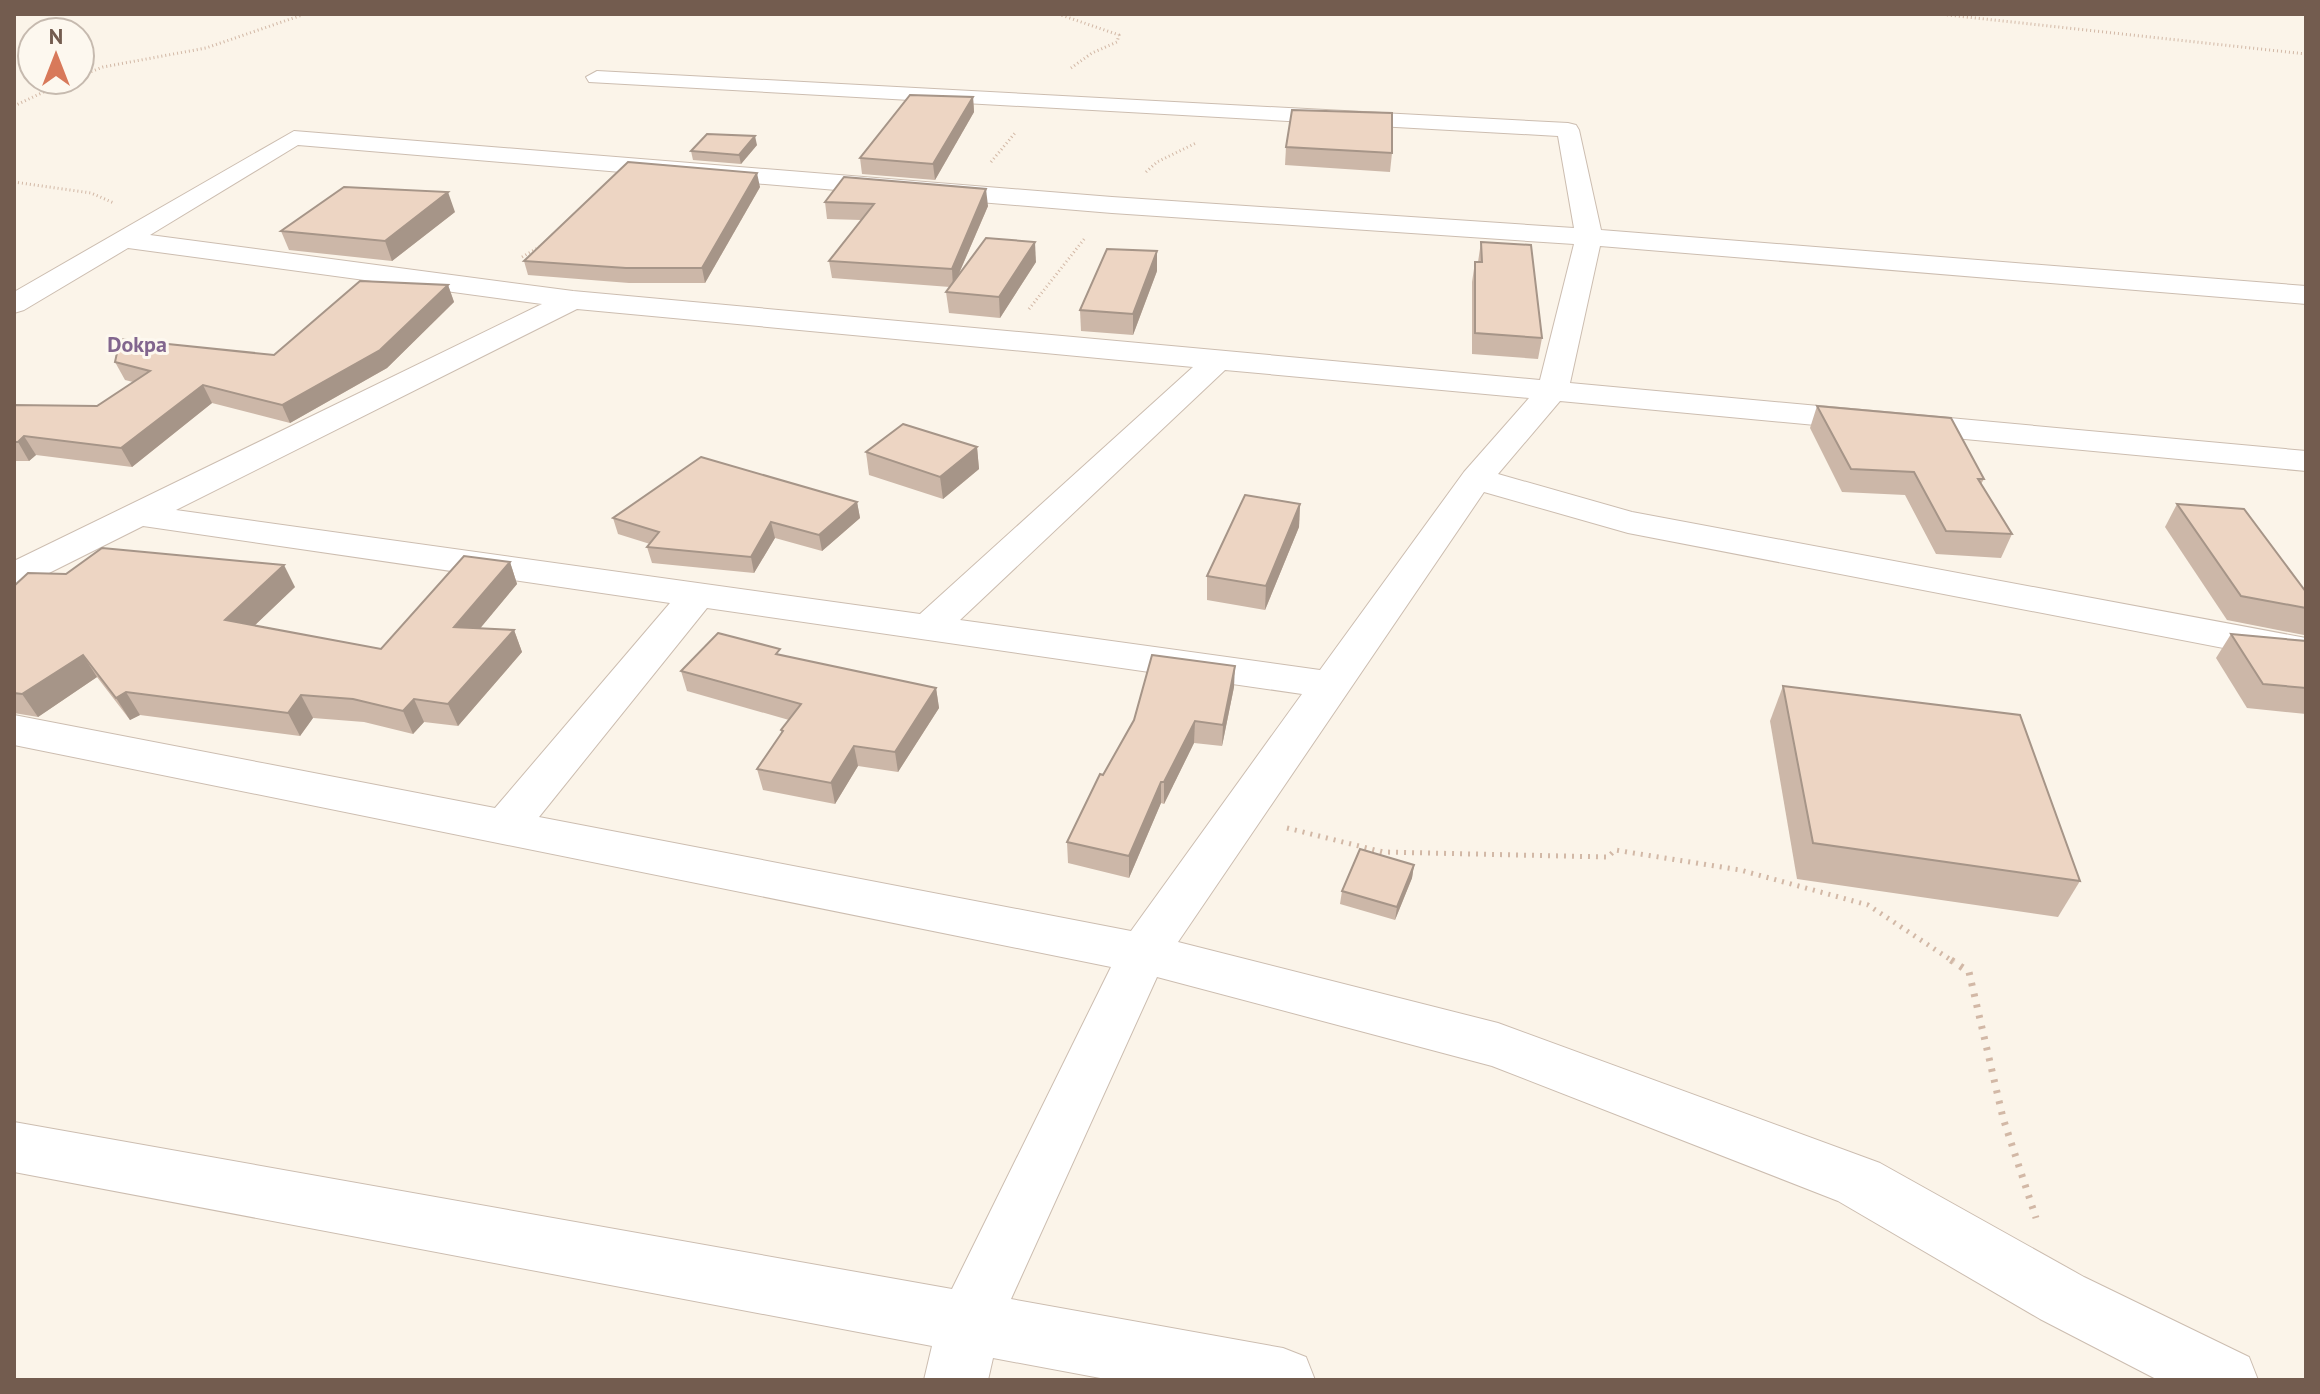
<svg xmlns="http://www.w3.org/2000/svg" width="2320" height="1394" viewBox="0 0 2320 1394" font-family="'PT Sans',sans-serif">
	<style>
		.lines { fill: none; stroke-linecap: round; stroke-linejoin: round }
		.street-casing { stroke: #ccbdb0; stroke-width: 2 }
		.path-far2 { stroke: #d2b8a6; stroke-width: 3; stroke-dasharray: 1 3; stroke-linecap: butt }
		.path-far1 { stroke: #d2b8a6; stroke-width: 5; stroke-dasharray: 2 6; stroke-linecap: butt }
		.path { stroke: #d2b8a6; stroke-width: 7; stroke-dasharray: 3 8; stroke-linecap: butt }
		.street { fill: #fff; fill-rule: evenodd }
		.wall { fill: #ccb7a8 }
		.shaded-wall { fill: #a69588 }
		.building { fill: #edd5c3; stroke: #a69588; stroke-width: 2 }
		.labels { text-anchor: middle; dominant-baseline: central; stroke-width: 6; stroke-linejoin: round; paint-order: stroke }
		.far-quarter-label { font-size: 22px; font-weight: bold; fill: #82668e; stroke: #fdf8ef }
	</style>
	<rect width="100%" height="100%" fill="#fbf4e9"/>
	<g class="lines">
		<defs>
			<path id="street" d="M597,71l971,52 8,2 3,5 22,100 705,56v18l-706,-58 -30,137 736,68v20l-746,-70 -62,73 134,38 674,126v26l-678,-131 -144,-41 -306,450 320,81 382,140 204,114 165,80 9,23h-100l-118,-61 -202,-118 -346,-135 -335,-89 -146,322 272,49 23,9 9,23h-204l-118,-22 -5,22h-64l8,-34 -918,-174v-50l938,167 159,-322 -1097,-222v-30l481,93 175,-205 -527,-77 -116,58 -13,3v-26l528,-257 -414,-56 -104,62 -10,3v-21l280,-161 818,66 462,31 -16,-92 -969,-54 -3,-5zM298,145l814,68 462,31 -34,136 -967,-89 -423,-56zM577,309l616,58 -273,247 -744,-104zM1225,370l304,28 -65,74 -144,198 -360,-50zM707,608l595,86 -171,237 -592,-114z"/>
		</defs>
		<!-- street casing -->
		<use href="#street" class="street-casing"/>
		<!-- path-far2 -->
		<g class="path-far2">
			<path d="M1058,14l61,21 -2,7 -25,11 -21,15"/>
			<path d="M1939,14l367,40"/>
			<path d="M80,76l23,-9 103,-19 99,-34"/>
			<path d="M14,106l55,-26"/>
			<path d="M991,162l24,-29"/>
			<path d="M1146,172l11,-10 39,-19"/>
			<path d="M14,182l77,11 23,10"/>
			<path d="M522,257l19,-11"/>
			<path d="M1029,309l56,-71"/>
		</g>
		<!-- path-far1 -->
		<path class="path-far1" d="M1287,828l96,24 225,5 7,-7 125,20 128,35 86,57"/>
		<!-- path -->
		<path class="path" d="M1951,960l18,12 34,146 33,100"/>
		<!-- street -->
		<use href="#street" class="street"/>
	</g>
	<!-- wall -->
	<g class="wall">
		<path d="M973,97l1,15 -39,68 -73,-6 -2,-16z"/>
		<path d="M757,145l-16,19 -48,-4 -2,-9z"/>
		<path d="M1286,147l106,6 -2,19 -105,-7z"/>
		<path d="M760,187l-55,96h-76l-101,-8 -4,-14z"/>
		<path d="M825,202l163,4 -30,70 78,-14 -36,56 -51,-5 -3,-21 4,-5 -118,-9 -3,-17 32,-41 -34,-1z"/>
		<path d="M455,212l-63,49 -103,-11 -8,-19z"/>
		<path d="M1481,242l61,96 -4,21 -66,-5v-72l3,-20h3z"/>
		<path d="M1157,271l-24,64 -52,-4 -1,-21z"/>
		<path d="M448,285l6,17 -67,66 -97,55 -78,-20 -80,64 -96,-12 -7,6h-15v-56l83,1 36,-24 -8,-2 -10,-18 159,-7z"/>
		<path d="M1817,406l167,73 -3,5 31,50 -11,24 -65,-4 -31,-59 -63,-3 -32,-64z"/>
		<path d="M977,447l2,22 -36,30 -74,-24 -3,-23z"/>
		<path d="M857,502l3,16 -38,33 -47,-13 -21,35 -102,-10 -5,-16 3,-3 -32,-10 -5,-16z"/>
		<path d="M1300,504l-1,23 -34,83 -58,-10v-24z"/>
		<path d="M2177,504l129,88v40l-2,3 -77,-15 -62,-93z"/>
		<path d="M510,562l7,22 -37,44 34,2 8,22 -64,74 -34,-4 -11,12 -49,-12 -51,-4 -13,18 -160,-21 -10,5 -33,-43 -59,40 -24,-4v-127l281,1 -41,39 127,23z"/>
		<path d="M2231,634l75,7v73l-59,-6 -31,-50z"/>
		<path d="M781,655l155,33 3,20 -41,64 -40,-6 -23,38 -72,-14 -6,-21 25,-36 -1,-3 8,-10 -102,-29 -6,-20z"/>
		<path d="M1783,686l297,195 -22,36 -261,-38 -27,-158z"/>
		<path d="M1234,687l-12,59 -28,-3 -30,61 -3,-1 -32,75 -61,-15 -1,-21 36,-67z"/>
		<path d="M1414,865l-2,13 -17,42 -55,-16 2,-13z"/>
	</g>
	<!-- shaded-wall -->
	<g class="shaded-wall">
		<path d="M973,97l1,15 -39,68 -2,-16z"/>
		<path d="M755,136l2,9 -16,19 -2,-9z"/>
		<path d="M757,173l3,14 -55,96 -3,-15z"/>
		<path d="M986,189l2,17 -35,81 -1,-18z"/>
		<path d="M448,192l7,20 -63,49 -7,-20z"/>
		<path d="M1035,242l1,20 -36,56 -1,-21z"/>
		<path d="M1157,251v20l-24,64v-21z"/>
		<path d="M448,285l6,17 -67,66 -97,55 -8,-18z"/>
		<path d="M203,385l9,18 -80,64 -11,-19z"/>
		<path d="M24,436l12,19 -7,6 -11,-19z"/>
		<path d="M977,447l2,22 -36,30 -3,-22z"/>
		<path d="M857,502l3,16 -38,33 -3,-16z"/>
		<path d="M1300,504l-1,23 -34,83 1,-24z"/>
		<path d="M771,522l4,16 -21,35 -3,-16z"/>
		<path d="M510,562l7,22 -54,65 -9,-22z"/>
		<path d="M284,565l11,22 -58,55 -12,-22z"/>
		<path d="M514,630l8,22 -64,74 -10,-22z"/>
		<path d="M83,655l14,22 -59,40 -16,-23z"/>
		<path d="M1235,666l-1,21 -12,59 1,-21z"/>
		<path d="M936,688l3,20 -41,64 -3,-20z"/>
		<path d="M126,692l14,23 -10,5 -14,-22z"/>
		<path d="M301,695l12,23 -13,18 -12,-23z"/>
		<path d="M414,699l10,23 -11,12 -10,-23z"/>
		<path d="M1195,721l-1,22 -30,61v-22z"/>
		<path d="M854,746l4,20 -23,38 -4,-21z"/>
		<path d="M1161,782v21l-32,75v-22z"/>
		<path d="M1414,865l-2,13 -17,42 2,-13z"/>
	</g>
	<!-- building -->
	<g class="building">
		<path d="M910,95l63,2 -40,67 -73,-6z"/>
		<path d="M1292,110l100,3v40l-106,-6z"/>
		<path d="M707,134l48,2 -16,19 -48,-4z"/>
		<path d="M628,162l129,11 -55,95h-76l-102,-7z"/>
		<path d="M844,177l142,12 -34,80 -123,-8 45,-57 -49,-2z"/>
		<path d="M344,187l104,5 -63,49 -104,-10z"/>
		<path d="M986,238l49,4 -36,55 -53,-5z"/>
		<path d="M1481,242l50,3 11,93 -67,-5v-71h7z"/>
		<path d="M1107,249l50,2 -24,63 -53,-4z"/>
		<path d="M360,281l88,4 -68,65 -98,55 -79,-20 -82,63 -97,-12 -6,6h-4v-37l83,1 53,-35 -35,-9 5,-23 154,16z"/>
		<path d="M1817,406l134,12 33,61h-6l34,55 -66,-3 -32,-59 -63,-3z"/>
		<path d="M903,424l74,23 -37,30 -74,-25z"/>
		<path d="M701,457l156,45 -38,33 -48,-13 -20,35 -104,-10 12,-15 -46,-14z"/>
		<path d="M1245,495l55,9 -34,82 -59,-10z"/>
		<path d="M2177,504l67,5 62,83v16l-65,-12z"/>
		<path d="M102,548l182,17 -59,55 156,29 83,-93 46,6 -56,65 60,3 -66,74 -34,-5 -11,12 -50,-12 -52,-4 -13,18 -162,-21 -10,6 -33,-43 -61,39 -8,-1v-107l14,-13 38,1z"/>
		<path d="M718,633l62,16 -4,5 160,34 -41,64 -41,-6 -23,37 -74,-14 26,-38 -2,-1 20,-26 -120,-33z"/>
		<path d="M2231,634l75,7v47l-43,-4z"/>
		<path d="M1152,655l83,11 -12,59 -28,-4 -31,61h-3l-32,74 -62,-14 33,-68 3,1 31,-55z"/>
		<path d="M1783,686l237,29 60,166 -267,-38z"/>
		<path d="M1360,849l54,16 -17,42 -55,-16z"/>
	</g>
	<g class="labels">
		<!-- far-quarter labels -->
		<g class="far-quarter-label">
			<text x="137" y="344">Dokpa</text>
		</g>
	</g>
	<!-- border -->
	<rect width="2320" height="1394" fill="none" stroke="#735c4f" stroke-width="32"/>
	<!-- north arrow -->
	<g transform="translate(56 56)"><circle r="38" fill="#fdf8ef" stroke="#c6baaf" stroke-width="2"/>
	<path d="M0-6L14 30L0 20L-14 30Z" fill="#d8795a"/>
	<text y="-12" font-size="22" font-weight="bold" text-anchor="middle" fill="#735c4f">N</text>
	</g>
</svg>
